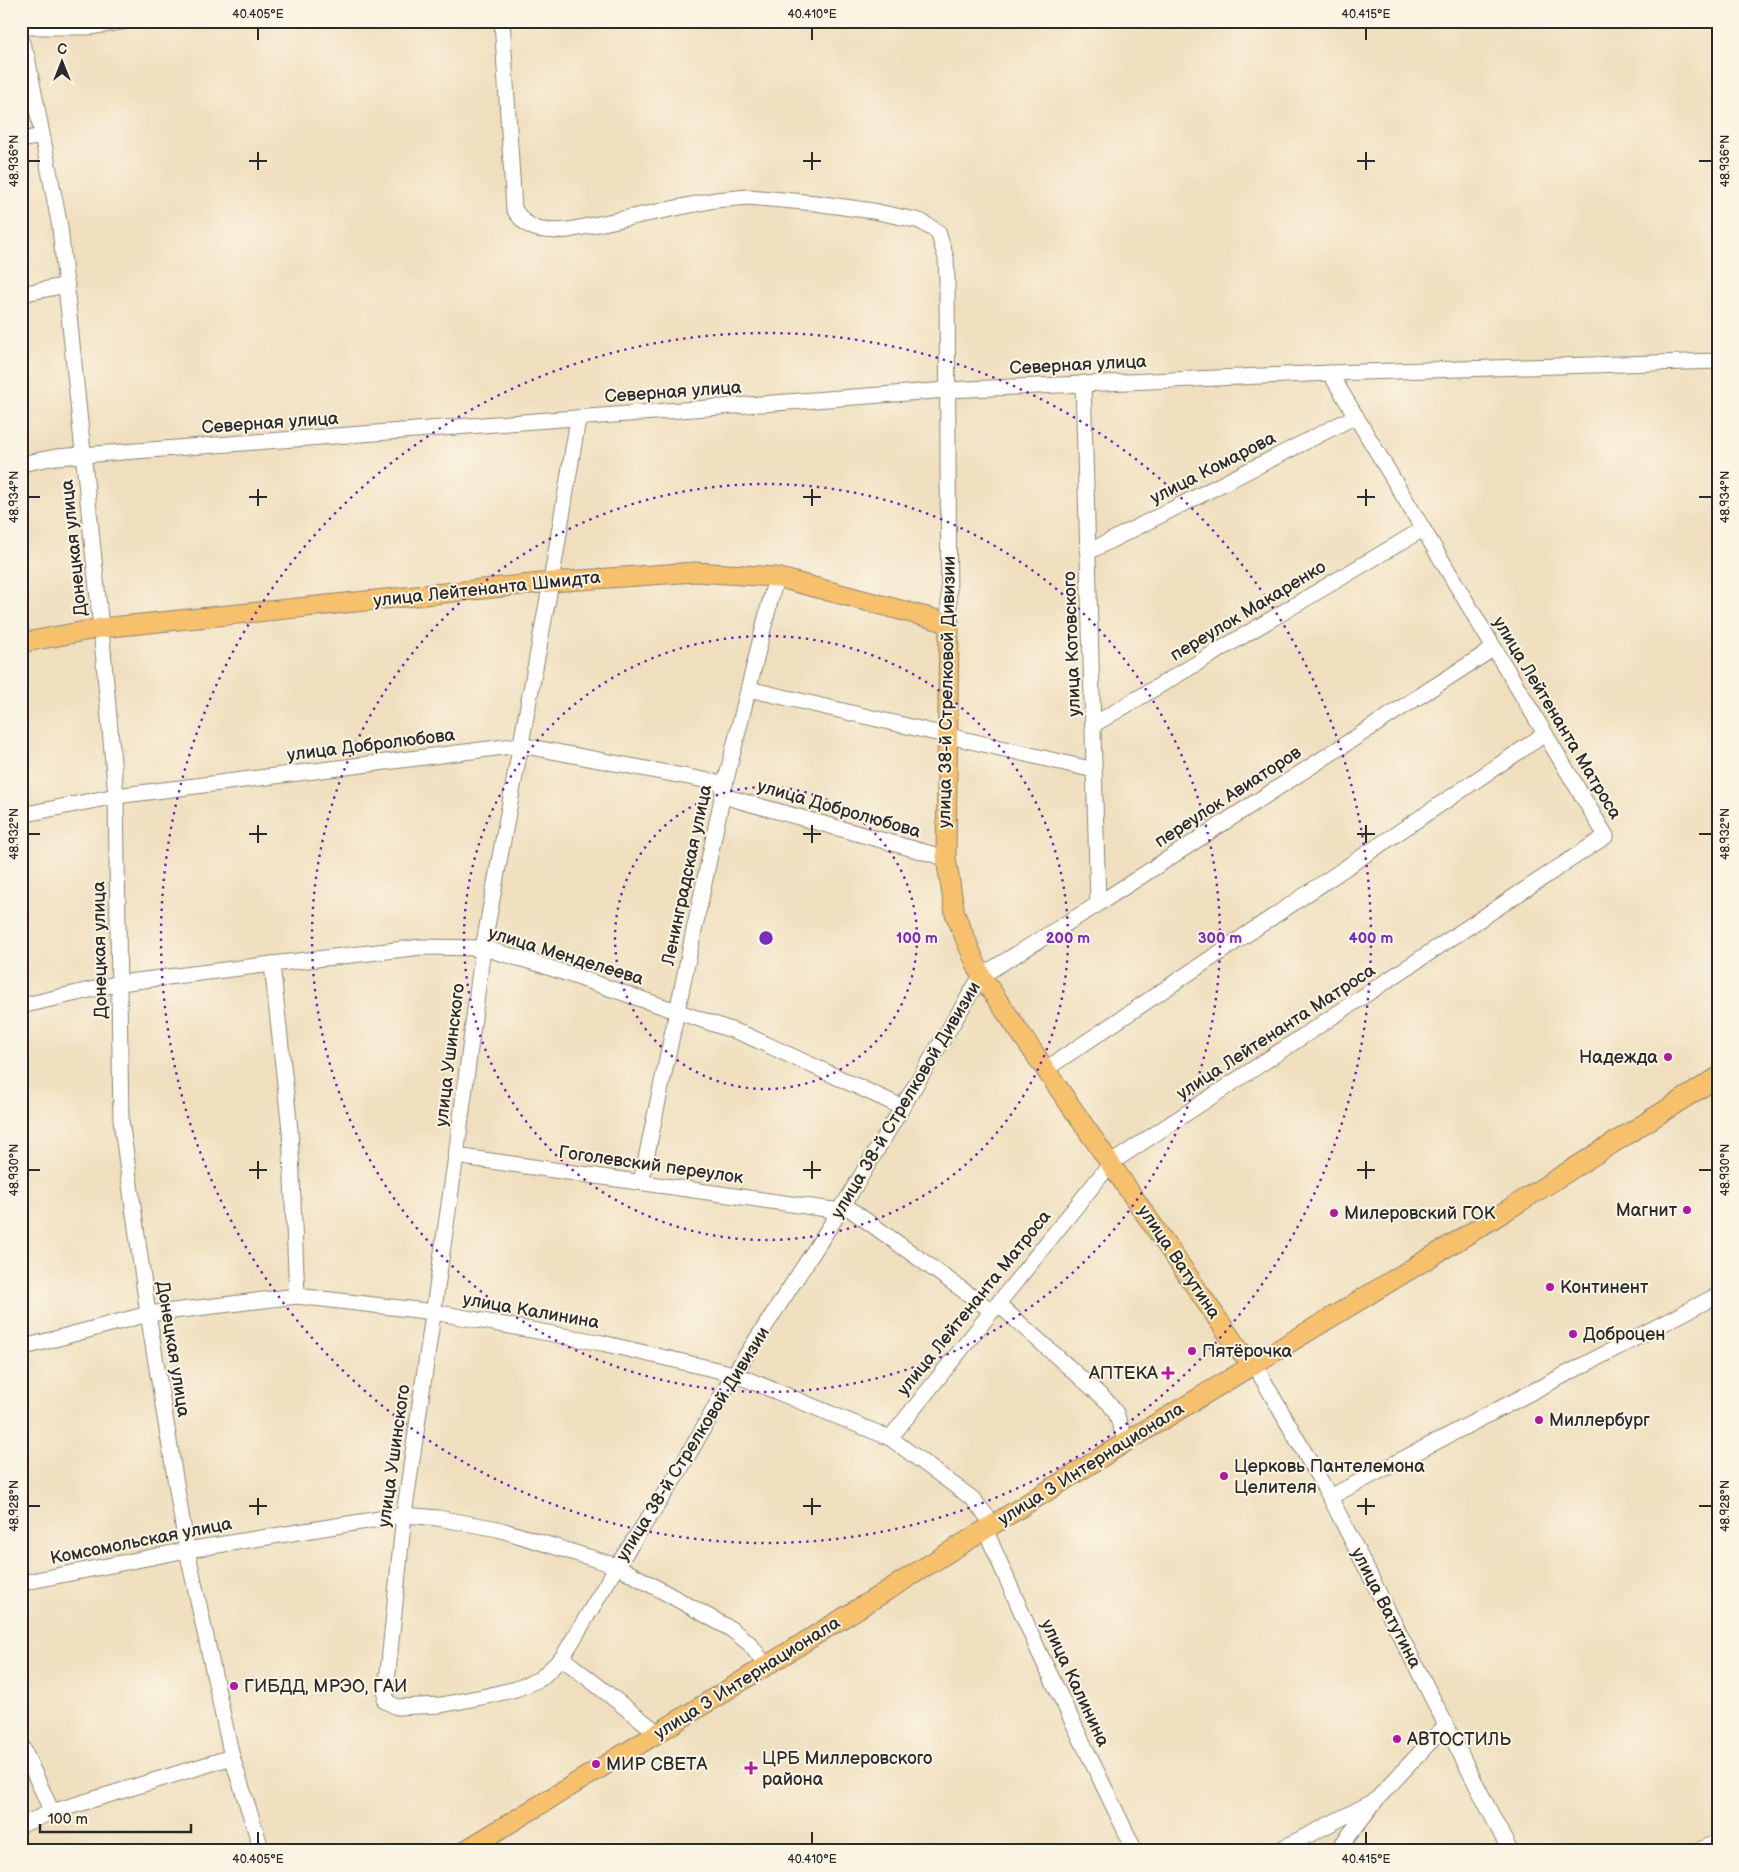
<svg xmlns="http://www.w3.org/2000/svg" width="1739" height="1872" viewBox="0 0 1739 1872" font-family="'Balsamiq Sans',sans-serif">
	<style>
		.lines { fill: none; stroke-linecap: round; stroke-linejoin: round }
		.minor-casing { stroke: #8d8574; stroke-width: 17 }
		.major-casing { stroke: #8d8574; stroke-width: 21 }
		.minor { stroke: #fff; stroke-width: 15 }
		.major { stroke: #f7c06c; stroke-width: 19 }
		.ticks { fill: none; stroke: #2b2b2b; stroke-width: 2 }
		.ring { fill: none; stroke: #7b2cbf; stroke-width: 2.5; stroke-dasharray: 2.5 5 }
		.poi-dot { fill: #b5179e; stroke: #fcf5e5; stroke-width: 2 }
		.labels { text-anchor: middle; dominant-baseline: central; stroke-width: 4; stroke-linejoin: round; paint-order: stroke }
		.street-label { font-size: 18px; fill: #2b2b2b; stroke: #fcf5e5 }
		.poi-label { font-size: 18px; fill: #2b2b2b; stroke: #fcf5e5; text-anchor: start }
		.centre { fill: #7b2cbf; stroke: #fcf5e5; stroke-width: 2.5 }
		.ring-label { font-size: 15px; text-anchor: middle; font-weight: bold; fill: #7b2cbf; stroke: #fcf5e5; stroke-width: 4; stroke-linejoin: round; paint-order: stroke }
		.neatline { fill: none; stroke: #2b2b2b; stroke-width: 2 }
		.ticks-label { font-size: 12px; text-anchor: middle; fill: #2b2b2b }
	</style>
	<rect width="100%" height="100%" fill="#fcf5e5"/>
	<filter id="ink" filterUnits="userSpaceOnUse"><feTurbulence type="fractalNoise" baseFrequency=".02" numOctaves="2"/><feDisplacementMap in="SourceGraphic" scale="10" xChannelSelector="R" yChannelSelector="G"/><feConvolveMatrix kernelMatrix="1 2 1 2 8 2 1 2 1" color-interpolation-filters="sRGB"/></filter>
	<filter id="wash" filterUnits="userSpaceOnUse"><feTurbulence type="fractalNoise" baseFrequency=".0096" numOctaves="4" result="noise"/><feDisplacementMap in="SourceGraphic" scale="20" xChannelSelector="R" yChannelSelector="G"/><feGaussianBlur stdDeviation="1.12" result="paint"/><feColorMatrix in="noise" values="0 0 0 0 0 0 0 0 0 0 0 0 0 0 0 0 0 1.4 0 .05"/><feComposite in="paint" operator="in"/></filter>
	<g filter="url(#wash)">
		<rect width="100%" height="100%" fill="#efdfbe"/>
	</g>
	<g filter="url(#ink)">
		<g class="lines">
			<defs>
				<g id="minor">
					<path d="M502,21l12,188c14,23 30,23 55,21l146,-30 34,-3 66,6 58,8 47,10 18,11 8,26 1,23 2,342"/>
					<path d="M21,27h69l36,-6"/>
					<path d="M21,41l6,16 33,170 41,401 15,168 5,324 27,194 39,236 45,207 30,94"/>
					<path d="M21,140l21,-4"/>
					<path d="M21,294l46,-9"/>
					<path d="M1083,383l15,521"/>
					<path d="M578,419l-27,163 -68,366 -27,208 -52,359 -19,186 12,6 44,-2 46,-9 29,-7 24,-10 22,-21 55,-92 61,-93 56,-99 106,-163 141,-235 117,-72 396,-256"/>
					<path d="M21,464l35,-7 891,-67 383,-17 388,-12"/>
					<path d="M1088,552l268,-136"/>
					<path d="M749,689l345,81"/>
					<path d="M1093,725l330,-196"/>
					<path d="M723,796l223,62"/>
					<path d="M21,815l95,-19 404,-51 205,39"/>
					<path d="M272,964l18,166 7,166"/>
					<path d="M21,1006l99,-23 152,-19 150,-17 61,1 53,15 210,72 156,72"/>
					<path d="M1046,1069l499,-335"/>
					<path d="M456,1156l384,55"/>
					<path d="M641,1182l84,-398 51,-207"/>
					<path d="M843,1204l149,107"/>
					<path d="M998,1304l111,99 7,10 10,29"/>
					<path d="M21,1348l127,-34 149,-18 137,16 168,31 132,31 156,64 83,61 20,25"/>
					<path d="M1254,1364l76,133 180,354"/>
					<path d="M890,1438l221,-275 495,-327 -276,-463"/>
					<path d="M1330,1497l388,-202"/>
					<path d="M985,1529l54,123 96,199"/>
					<path d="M21,1583l166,-33 217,-35 34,3 60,11 119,37 114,63 19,15 16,22"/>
					<path d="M562,1658l96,75"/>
					<path d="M21,1744l31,68"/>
					<path d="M21,1825l31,-13 180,-55"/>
					<path d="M1277,1851l96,-49"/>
					<path d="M1337,1851l39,-51 69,-74"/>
					<path d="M1697,1851l21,-9"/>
				</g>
				<g id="major">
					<path d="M21,643l80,-15 450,-46 144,-10 81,5 173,46 -3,235 9,56 26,62 258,374 15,14"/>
					<path d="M464,1851l194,-118 468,-291 359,-218 233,-147"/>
				</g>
			</defs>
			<!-- minor casing -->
			<use href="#minor" class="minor-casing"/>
			<!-- major casing -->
			<use href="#major" class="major-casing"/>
			<!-- minor -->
			<use href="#minor" class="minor"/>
			<!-- major -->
			<use href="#major" class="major"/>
		</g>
	</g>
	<!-- ticks -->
	<path class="ticks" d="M258,28v12M812,28v12M1366,28v12M258,152v18M812,152v18M1366,152v18M28,161h12M249,161h18M803,161h18M1357,161h18M1699,161h13M258,489v17M812,489v17M1366,489v17M28,497h12M249,497h18M803,497h18M1357,497h18M1699,497h13M258,825v18M812,825v18M1366,825v18M28,834h12M249,834h18M803,834h18M1357,834h18M1699,834h13M258,1161v18M812,1161v18M1366,1161v18M28,1170h12M249,1170h18M803,1170h18M1357,1170h18M1699,1170h13M258,1498v17M812,1498v17M1366,1498v17M28,1506h12M249,1506h18M803,1506h18M1357,1506h18M1699,1506h13M258,1832v12M812,1832v12M1366,1832v12"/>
	<!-- distance rings -->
	<g class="ring">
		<circle cx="766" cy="938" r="151"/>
		<circle cx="766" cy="938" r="302"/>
		<circle cx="766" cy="938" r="454"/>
		<circle cx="766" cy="938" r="605"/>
	</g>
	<!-- markers -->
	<g class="poi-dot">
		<circle cx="1668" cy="1057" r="5"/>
		<circle cx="1687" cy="1210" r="5"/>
		<circle cx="1334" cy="1213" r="5"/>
		<circle cx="1550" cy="1287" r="5"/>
		<circle cx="1573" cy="1334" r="5"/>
		<circle cx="1192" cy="1351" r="5"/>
		<path d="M1165.5 1365.5h5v5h5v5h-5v5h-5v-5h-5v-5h5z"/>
		<circle cx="1539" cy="1420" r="5"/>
		<circle cx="1224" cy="1476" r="5"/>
		<circle cx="234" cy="1686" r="5"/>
		<circle cx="1397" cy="1739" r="5"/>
		<circle cx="596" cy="1764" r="5"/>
		<path d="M748.5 1760.5h5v5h5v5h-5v5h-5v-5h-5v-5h5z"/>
	</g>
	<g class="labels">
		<!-- street labels -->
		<g class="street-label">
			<text transform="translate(1078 365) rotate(-3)">Северная улица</text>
			<text transform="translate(673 392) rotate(-4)">Северная улица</text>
			<text transform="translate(270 423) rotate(-4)">Северная улица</text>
			<text transform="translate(1213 468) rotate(-27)">улица Комарова</text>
			<text transform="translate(74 548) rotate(-96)">Донецкая улица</text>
			<text transform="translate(487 589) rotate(-6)">улица Лейтенанта Шмидта</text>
			<text transform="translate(1248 611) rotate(-31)">переулок Макаренко</text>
			<text transform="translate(1072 644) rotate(-92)">улица Котовского</text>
			<text transform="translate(947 692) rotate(-89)">улица 38-й Стрелковой Дивизии</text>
			<text transform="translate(1557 718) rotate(59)">улица Лейтенанта Матроса</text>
			<text transform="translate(371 745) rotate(-7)">улица Добролюбова</text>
			<text transform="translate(1228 797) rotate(-33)">переулок Авиаторов</text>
			<text transform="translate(839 809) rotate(16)">улица Добролюбова</text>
			<text transform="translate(687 875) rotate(-78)">Ленинградская улица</text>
			<text transform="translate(100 950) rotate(-91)">Донецкая улица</text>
			<text transform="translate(566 956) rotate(17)">улица Менделеева</text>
			<text transform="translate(1276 1032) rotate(-33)">улица Лейтенанта Матроса</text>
			<text transform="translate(450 1055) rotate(-83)">улица Ушинского</text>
			<text transform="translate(906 1100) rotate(-59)">улица 38-й Стрелковой Дивизии</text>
			<text transform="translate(651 1165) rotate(8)">Гоголевский переулок</text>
			<text transform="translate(1179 1262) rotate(56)">улица Ватутина</text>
			<text transform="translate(974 1303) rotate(-51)">улица Лейтенанта Матроса</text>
			<text transform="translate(531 1311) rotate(10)">улица Калинина</text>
			<text transform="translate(173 1349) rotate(81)">Донецкая улица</text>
			<text transform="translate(693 1444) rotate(-58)">улица 38-й Стрелковой Дивизии</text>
			<text transform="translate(394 1456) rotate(-82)">улица Ушинского</text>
			<text transform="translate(1091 1464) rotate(-32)">улица 3 Интернационала</text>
			<text transform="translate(141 1541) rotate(-11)">Комсомольская улица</text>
			<text transform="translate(1386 1608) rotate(63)">улица Ватутина</text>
			<text transform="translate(747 1678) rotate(-32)">улица 3 Интернационала</text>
			<text transform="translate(1075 1683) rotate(65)">улица Калинина</text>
		</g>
		<!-- poi labels -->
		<g class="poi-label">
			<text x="1658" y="1057" text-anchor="end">Надежда</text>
			<text x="1677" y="1210" text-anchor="end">Магнит</text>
			<text x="1344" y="1213">Милеровский ГОК</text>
			<text x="1560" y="1287">Континент</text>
			<text x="1583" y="1334">Доброцен</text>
			<text x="1202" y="1351">Пятёрочка</text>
			<text x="1158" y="1373" text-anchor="end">АПТЕКА</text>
			<text x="1549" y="1420">Миллербург</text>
			<text x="1234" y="1466">Церковь Пантелемона<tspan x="1234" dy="21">Целителя</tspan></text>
			<text x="244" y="1686">ГИБДД, МРЭО, ГАИ</text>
			<text x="1407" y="1739">АВТОСТИЛЬ</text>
			<text x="762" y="1758">ЦРБ Миллеровского<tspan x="762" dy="21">района</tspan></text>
			<text x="606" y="1764">МИР СВЕТА</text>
		</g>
	</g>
	<circle cx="766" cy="938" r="8" class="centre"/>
	<g class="ring-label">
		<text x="917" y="943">100 m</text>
		<text x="1068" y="943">200 m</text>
		<text x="1220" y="943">300 m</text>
		<text x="1371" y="943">400 m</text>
	</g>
	<!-- margin -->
	<rect width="1739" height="1872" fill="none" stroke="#fcf5e5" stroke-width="55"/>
	<!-- north arrow -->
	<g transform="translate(62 62)" stroke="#fcf5e5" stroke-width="4" paint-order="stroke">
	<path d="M0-4L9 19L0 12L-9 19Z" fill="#2b2b2b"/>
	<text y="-8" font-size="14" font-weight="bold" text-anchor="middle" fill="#2b2b2b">С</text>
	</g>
	<!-- scale -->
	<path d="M40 1824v8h151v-8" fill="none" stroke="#2b2b2b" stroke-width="2.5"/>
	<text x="48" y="1824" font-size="15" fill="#2b2b2b" stroke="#fcf5e5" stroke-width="4" paint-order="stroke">100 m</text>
	<rect x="28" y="28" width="1684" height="1816" class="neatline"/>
	<g class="ticks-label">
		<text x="258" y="18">40.405°E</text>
		<text x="812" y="18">40.410°E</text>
		<text x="1366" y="18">40.415°E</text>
		<text transform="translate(14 161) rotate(-90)" y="4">48.936°N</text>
		<text transform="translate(1725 161) rotate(-90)" y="4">48.936°N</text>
		<text transform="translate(14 497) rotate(-90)" y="4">48.934°N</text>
		<text transform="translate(1725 497) rotate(-90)" y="4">48.934°N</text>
		<text transform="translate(14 834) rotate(-90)" y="4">48.932°N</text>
		<text transform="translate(1725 834) rotate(-90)" y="4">48.932°N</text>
		<text transform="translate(14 1170) rotate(-90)" y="4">48.930°N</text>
		<text transform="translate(1725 1170) rotate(-90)" y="4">48.930°N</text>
		<text transform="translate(14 1506) rotate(-90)" y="4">48.928°N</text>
		<text transform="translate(1725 1506) rotate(-90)" y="4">48.928°N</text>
		<text x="258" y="1863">40.405°E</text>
		<text x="812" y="1863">40.410°E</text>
		<text x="1366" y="1863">40.415°E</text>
	</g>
</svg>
